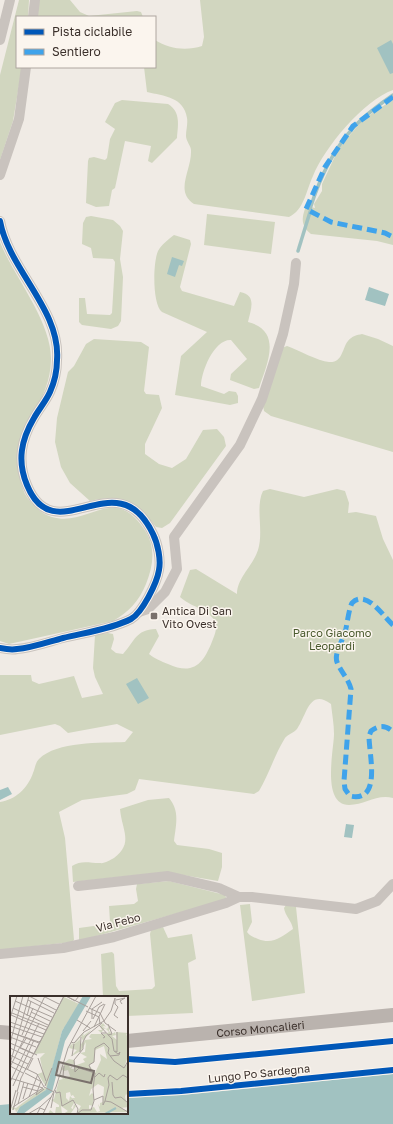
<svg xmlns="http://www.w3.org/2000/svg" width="393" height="1124" viewBox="0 0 393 1124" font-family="'Golos Text',sans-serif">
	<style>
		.green { fill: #d1d6bf }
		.water { fill: #a1c2c1 }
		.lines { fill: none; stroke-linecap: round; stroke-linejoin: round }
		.stream { stroke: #a1c2c1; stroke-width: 3.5 }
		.minor { stroke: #c9c3be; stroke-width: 10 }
		.secondary { stroke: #bab3ae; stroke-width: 14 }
		.quiet { stroke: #3fa3eb; stroke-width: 5; stroke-dasharray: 10 5; stroke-linecap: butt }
		.cycleway-casing { stroke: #fbf5ee; stroke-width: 8 }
		.cycleway { stroke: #0057b8; stroke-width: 6 }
		.poi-dot { fill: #7a716c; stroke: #fbf5ee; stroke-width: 1.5 }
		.labels { text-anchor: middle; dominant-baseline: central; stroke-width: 3; stroke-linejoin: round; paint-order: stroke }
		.poi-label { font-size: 11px; fill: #3b302b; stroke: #fbf5ee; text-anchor: start }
		.park-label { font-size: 11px; fill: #4a5a2e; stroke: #fbf5ee }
		.street-label { font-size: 11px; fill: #3b302b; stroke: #fbf5ee }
		.inset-river { fill: none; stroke: #a1c2c1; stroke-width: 2 }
		.inset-road { fill: none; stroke: #a8a09b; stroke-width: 1 }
		.view { fill: #7a716c; fill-opacity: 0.15; stroke: #7a716c; stroke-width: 2 }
		.inset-edge { fill: none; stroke: #3b302b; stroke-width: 2 }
	</style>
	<rect width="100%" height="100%" fill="#f0ebe5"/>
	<!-- green -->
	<g class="green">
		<path d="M19,0h10l-1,17h-11v50h5l-9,54 -13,39v-85z"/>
		<path d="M39,0h31l10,12 9,4 48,-5 4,1 2,5h-106z"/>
		<path d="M200,0h193v90c-29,10 -69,58 -80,86 -7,15 -9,34 -24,41l-95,-13c-20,-13 -2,-34 -3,-54 0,-4 -5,-9 -5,-14 0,-6 2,-12 1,-18 -3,-21 -23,-22 -40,-26l-3,-25h11v-27c14,9 31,11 47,6l2,-9z"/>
		<path d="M122,100l46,4c13,8 10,21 9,34l-25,25 -4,-2 3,-15 -26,-5 -10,47 -3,2 -3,16 -13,1 -10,-4 2,-42 1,-3 5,-1 11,3 2,-2 3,-19 5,-10 -10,-7 10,-19z"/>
		<path d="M393,100v145l-16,-4 -66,-7c-11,-9 -9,-17 -5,-28l9,2 -1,-4 8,-13v-7l14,-30 7,-11 19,-22 13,-10z"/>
		<path d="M207,214l68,8 -4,32 -67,-9z"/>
		<path d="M91,216l22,4 7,6 3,5 -3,28 3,18 -2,44 -3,5 -7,3 -29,-4 -3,-3v-24h6l2,16 23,1 2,-2 3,-51 -2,-3 -20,-1 -2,-10 -9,-4 1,-21 3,-6z"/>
		<path d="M174,235l16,5 1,4 -11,43 2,4 52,15 6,-14c17,3 11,17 8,30 35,9 19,42 11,66l-5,1 -24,-9 1,-6 16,-15 -16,-19c-17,-1 -30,32 -30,46l23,8 5,-3 7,1 2,4v7l-8,2 -55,-10 6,-39 26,-24 -45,-20c-10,-8 -9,-50 -4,-61 3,-6 11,-12 16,-16z"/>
		<path d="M0,242c14,35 52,80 51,118 -1,53 -51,73 -26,134 6,10 16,20 27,23 37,11 62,-36 94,15 10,17 7,34 0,52 -7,17 -17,28 -33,37l-104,23 -9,-3z"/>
		<path d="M362,334l16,5 15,7v106l-122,-36 -7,-5 -1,-5 19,-58 5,-2c11,4 31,15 42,16 14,1 13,-14 19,-21 4,-5 9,-6 14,-7z"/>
		<path d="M94,339l47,3 8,5 -5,44 2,3 13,1 3,13 -17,36v10l14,10 13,4 14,-9 17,-29 14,-1 7,8 2,9 -56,77 -8,5 -6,-1c-20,-25 -34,-34 -66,-26l-20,-18 -9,-16 -6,-25 2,-24 11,-46 6,-6 12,-22z"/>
		<path d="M270,489l34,8 33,-8 8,2 4,12 -1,10 8,-1 20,4 7,23 10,21v238c-17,-4 -28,7 -44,7 -28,0 -15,-56 -15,-71 0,-10 -2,-20 -3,-30 -22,-16 -24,11 -34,25 -3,4 -9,5 -12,9 -10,16 -16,36 -26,53l-5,3 -115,-15 -4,11 -8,4 -45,6 -23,12 6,26 9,102 -2,2 -72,8v-148c15,-2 28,-14 33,-29 2,-4 2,-10 6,-14 18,-18 62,-16 86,-17l8,-10 -16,-8 -49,9 -8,-7 -5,-2 -55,11v-60h31l1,6 7,3 35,-8 8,22 21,-4 -8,-17 -2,-9 2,-33 13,-2 5,1 1,5 -3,10 5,4 7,1c12,-13 12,-24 33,-25l3,7 -10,18c6,5 12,7 19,10 26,12 36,-1 45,-25 2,-5 5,-13 2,-18 -7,-12 -26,-15 -35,-24l10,-27 6,-1 41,25c0,-16 16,-28 21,-44 6,-19 -3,-43 5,-59z"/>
		<path d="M169,798c11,13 7,27 5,43l3,4 32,4 13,4v14l-4,14 -53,-9 -92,10 -1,-16c9,-6 17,-3 28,-3 4,1 10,-3 14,-5 20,-15 8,-27 6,-49l28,-9z"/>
		<path d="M169,881l56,14 1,3 -2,2 -145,41v-13l22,-3 9,-3 -1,-16 25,-2 4,-3 -2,-12 1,-5z"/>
		<path d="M250,904l2,18 -5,10c3,4 6,5 11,7 15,6 23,-2 35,-10 -1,-8 -8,-13 -9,-21l2,-3 10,2 9,86 -53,8 -12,-96z"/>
		<path d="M163,927l5,11 24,-4 4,25 -8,4 5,50 -66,3v-19h-24l-2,-43 11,-2 2,2 2,32 3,5 33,-2 3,-3 -5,-52 1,-4z"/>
	</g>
	<!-- water -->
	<g class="water">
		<path d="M391,40l2,4v29l-3,1 -13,-26z"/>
		<path d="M172,257l12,4 -2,5 -3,-1 -4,12 -8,-3z"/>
		<path d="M369,287l20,7 -4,12 -20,-6z"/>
		<path d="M137,678l12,20 -11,6 -12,-20z"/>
		<path d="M8,787l4,7 -12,6v-10z"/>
		<path d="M346,824l8,1 -2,13 -8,-1z"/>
		<path d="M393,1074v50h-393v-19l11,-1v9h116v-15l55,-3z"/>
	</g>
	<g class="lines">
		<!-- stream -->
		<g class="stream">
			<path d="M310,209c9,-29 24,-61 45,-83 11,-12 25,-22 38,-31"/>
			<path d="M298,251l12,-39"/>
		</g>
		<!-- minor -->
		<g class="minor">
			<path d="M33,17l2,-17"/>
			<path d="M0,40l10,-40"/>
			<path d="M0,175l19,-56 7,-52"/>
			<path d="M0,221c9,49 61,89 57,139 0,10 -3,23 -7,32 -4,9 -11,17 -16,26 -13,22 -17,43 -7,67 28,69 90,-27 126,49 5,10 8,26 6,36 -2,13 -17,43 -28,49 -19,10 -48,14 -68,19 -15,4 -31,10 -46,11 -5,1 -12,0 -17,-1"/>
			<path d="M139,612l9,-3 17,-17 12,-23 -3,-32 66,-92 22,-46 21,-65 11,-50 2,-21"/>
			<path d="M78,886l90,-10 51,12 20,9"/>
			<path d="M0,954l63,-6 51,-11 112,-34 13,-6h13l104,12 21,-8 16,-17"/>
		</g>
		<!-- secondary -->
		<g class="secondary">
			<path d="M0,1032l11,1"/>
			<path id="s1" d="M127,1041l266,-26"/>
		</g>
		<!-- quiet -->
		<g class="quiet">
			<path d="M393,97l-40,29 -28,41 -19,42 25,13 54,11 8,4"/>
			<path d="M393,625c-8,-7 -21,-27 -33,-26 -3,0 -6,2 -8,4 -3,5 -5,22 -7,30 -3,8 -11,21 -8,29 4,10 11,16 14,27l-7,92 1,8 5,7c32,7 19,-41 19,-60l2,-5c8,-6 15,-6 22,1"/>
		</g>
		<defs>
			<g id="cycleway">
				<path d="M0,221c9,49 61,89 57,139 0,10 -3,23 -7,32 -4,9 -11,17 -16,26 -13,22 -17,43 -7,67 28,69 90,-27 126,49 5,10 8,26 6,36 -2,13 -17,43 -28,49 -19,10 -48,14 -68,19 -15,4 -31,10 -46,11 -5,1 -12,0 -17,-1"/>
				<path d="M127,1059l48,3 218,-21"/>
				<path d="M127,1094l54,-3 212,-21"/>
			</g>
		</defs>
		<!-- cycleway casing -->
		<use href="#cycleway" class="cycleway-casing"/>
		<!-- cycleway -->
		<use href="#cycleway" class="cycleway"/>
	</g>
	<!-- markers -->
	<rect class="poi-dot" x="150" y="612" width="8" height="8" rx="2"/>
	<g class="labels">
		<!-- poi labels -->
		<g class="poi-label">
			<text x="162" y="610">Antica Di San<tspan x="162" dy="13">Vito Ovest</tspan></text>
		</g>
		<!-- park labels -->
		<g class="park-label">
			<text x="332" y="632">Parco Giacomo<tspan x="332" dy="13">Leopardi</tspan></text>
		</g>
		<!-- street labels -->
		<g class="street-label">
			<text transform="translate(118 922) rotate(-15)">Via Febo</text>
			<text stroke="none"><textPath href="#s1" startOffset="134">Corso Moncalieri</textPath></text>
			<text transform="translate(259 1073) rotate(-6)">Lungo Po Sardegna</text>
		</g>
	</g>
	<!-- overview -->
	<g transform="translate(10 996)">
		<rect width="118" height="118" fill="#f0ebe5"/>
		<path d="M54,1l15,7 -17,27 -15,57 -9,-14 5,-2 -3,-14 5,-5 -11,1zM93,27l3,4 -2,-1 -3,2 2,-1 4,2 2,-3v5l3,3 3,-2 1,3 -4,1 5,4 -1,-8 12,1 -2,2 2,1v20l-4,12 3,-4 1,1v31l-2,-2 -1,3 3,10 -7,1 7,4 -51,1 4,-7 -6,-3 -3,-5h3l-2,-3 -2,1 -1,-4 -4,1v5l3,3 1,-5 3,3 1,4 -3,5 2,1 1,-5 2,2 -5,7 3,1h-11l5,-3 -7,-5 1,8h-14l2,-4 5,4 1,-7h3v-2l-8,-5 3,-1 5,-19 4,-1 -2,-2 4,1 5,-2 -2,-6 -4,1 -3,-2v-2l3,1v-5l5,-4 5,1 1,4 -6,1 1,3 4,-4 -3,5h3v-3l11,-4 -2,-3 4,-2 -7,-4 5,-1 1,-10 -5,9 -11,6 7,-7 -8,-2 2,-4 3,3 -3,-4 3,1 5,-7 5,-4 -1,3 8,-6 -8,11 -2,-5 -6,8 5,-5v6l5,-5 7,-1 -3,-2 2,-3h15l3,-2 -4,-4 -4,5 -3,-3h4l-2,-4zM94,50l3,13 -7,-5 1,6 -6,13 -6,-8 5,-3 1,-12zM88,88l6,3 -1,15 -3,1v4l-2,-3 2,7 -3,1 -3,-5 -5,2v-4l4,1 1,-11 -2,-2 -3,3 2,-7zM33,92l4,1 -5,5 -20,12 -6,6 -1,-3 -3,1v-3l4,1z" fill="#d1d6bf" fill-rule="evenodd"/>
		<path d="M73,0h8l-1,2 -25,43 -13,51 -29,22h-7l4,-7 26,-17 16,-59z" fill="#a1c2c1"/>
		<path class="inset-river" d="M55,32l18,-22M80,118h14M95,118l11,-6"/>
		<path class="inset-road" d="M19,0l27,14M33,0l16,8M56,0l22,11M56,0l9,5 4,-5M105,2v6l3,3 -4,8 4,3M18,4l26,13M106,4l9,-2 -5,3 2,3M5,5l37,16M3,12l35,17M79,12l11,5 5,10 11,8M76,15l13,6 1,7M21,16l19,9M2,17l35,14M1,19l35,15M17,20l4,-15M0,22l7,-22M82,23v-10l10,-7M83,23l6,-12 5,-3M67,24l13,8M0,26l34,12M98,28l4,10 -4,1M89,29l13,14 2,12 4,3 2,-2 -1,3 -9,1M0,30l32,11M84,31l11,-23M73,35l8,-10M0,36l29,11M0,36l29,10 3,-3M12,39l11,-27M0,41l26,10M17,41l-7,11 14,6 30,-58M93,42l2,-1 -4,-4h5M61,46l3,1 10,-11 20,-11 7,-10 4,-13M0,47l13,-47M0,47l27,12M0,52l21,10M105,55l2,1v-20M70,56l1,-15M0,59l18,9M62,60l2,-12M28,62l8,23M0,65l27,13 7,13 10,5 -3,16M0,68l19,-68M0,70l13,7M54,70l-1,10 3,2M0,71l35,-71M17,74l6,-12M81,74l-2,-5 5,-3 1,-14 9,-5 5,5 -1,5 6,8 10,7 4,-7M15,77l15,8M85,77l-16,-5 -4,4 -1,-12 9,-11v-7l3,-6 16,-13M85,81l4,-4 5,4 1,-3M0,82l33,10M98,82l2,-3 7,5 6,-5 5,3M31,85l-5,14 8,-6M0,86l29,-59M102,86l1,13M3,90l21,-46M35,90l7,-18M13,91l15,4M83,93l2,-16M45,94l1,3 4,-1 2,14 11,-6 5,9 -1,5 5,-4h9l3,-9 -1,-12M7,96l4,-14 43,-82M103,99l2,3 6,-1 7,6M19,101l9,-23M13,103l5,-16M84,104l9,-4v9l2,-4 6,1 17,10M95,105l4,-16 -1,-7M8,108l6,-22M3,111l30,-19M30,111l11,-10M3,114l5,-18M0,115l6,-21M18,118l12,-7M27,118l3,-6 5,2M33,118l13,-27 12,-39 28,-52"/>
		<path class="view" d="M49,66l35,9 -3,12 -35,-8z"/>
		<rect width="118" height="118" class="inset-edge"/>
	</g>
	<!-- legend -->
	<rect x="16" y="16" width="140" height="52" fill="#fbf5ee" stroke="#aea6a0"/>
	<rect x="24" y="29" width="20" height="6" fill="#0057b8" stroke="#aea6a0"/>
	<text x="52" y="36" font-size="12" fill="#3b302b">Pista ciclabile</text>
	<rect x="24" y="49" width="20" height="6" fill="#3fa3eb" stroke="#aea6a0"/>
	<text x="52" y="56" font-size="12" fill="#3b302b">Sentiero</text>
</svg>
